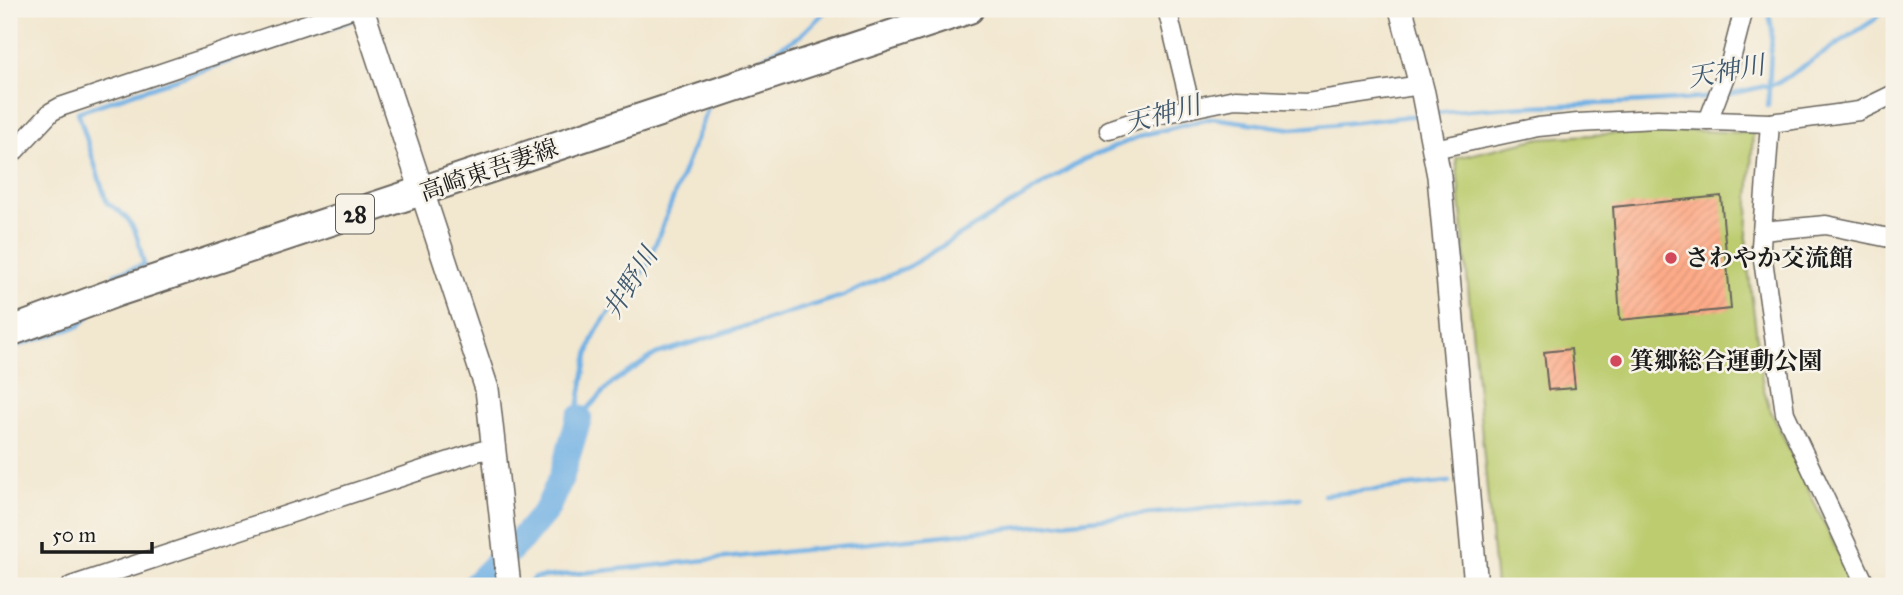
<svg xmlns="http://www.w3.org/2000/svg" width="1903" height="595" viewBox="0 0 1903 595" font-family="'IM FELL Great Primer','Noto Serif JP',serif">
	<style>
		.park { fill: #bccc6e; stroke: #6c7445; stroke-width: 2 }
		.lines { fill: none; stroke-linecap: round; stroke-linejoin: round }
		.stream { stroke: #70b0e4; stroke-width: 4.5 }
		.river { stroke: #70b0e4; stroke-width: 26 }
		.building { fill: url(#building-hatch) }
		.minor-casing { stroke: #67635b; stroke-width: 21 }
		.tertiary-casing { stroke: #67635b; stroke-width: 26 }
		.primary-casing { stroke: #67635b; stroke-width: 32 }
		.minor { stroke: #fff; stroke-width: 18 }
		.tertiary { stroke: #fff; stroke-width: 23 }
		.primary { stroke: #fff; stroke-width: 28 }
		.poi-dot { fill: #d1495b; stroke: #f7f3e8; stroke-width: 2.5 }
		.labels { text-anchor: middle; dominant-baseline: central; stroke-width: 5; stroke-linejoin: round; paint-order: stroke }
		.shield { fill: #f7f3e8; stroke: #5e5c59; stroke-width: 2 }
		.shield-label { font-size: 23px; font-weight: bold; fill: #1c1c1c }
		.street-label { font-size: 24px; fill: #1c1c1c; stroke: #f7f3e8 }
		.poi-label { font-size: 24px; font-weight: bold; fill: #1c1c1c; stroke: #f7f3e8; text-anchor: start }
		.water-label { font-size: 26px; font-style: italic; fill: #3e576c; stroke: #f7f3e8 }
	</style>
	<defs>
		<pattern id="building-hatch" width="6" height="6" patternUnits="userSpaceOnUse" patternTransform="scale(1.75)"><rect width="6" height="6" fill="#feac89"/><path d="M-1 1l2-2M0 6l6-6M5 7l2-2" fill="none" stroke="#d99376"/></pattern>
	</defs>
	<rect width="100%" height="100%" fill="#f7f3e8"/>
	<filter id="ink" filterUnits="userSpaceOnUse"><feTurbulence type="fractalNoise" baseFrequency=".0143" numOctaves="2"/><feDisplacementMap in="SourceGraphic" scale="14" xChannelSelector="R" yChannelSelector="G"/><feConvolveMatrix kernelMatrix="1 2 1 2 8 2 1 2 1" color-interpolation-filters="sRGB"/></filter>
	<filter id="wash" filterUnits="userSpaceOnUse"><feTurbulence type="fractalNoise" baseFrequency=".00686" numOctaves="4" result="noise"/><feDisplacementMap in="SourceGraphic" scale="28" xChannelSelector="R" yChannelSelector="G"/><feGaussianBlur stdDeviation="1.57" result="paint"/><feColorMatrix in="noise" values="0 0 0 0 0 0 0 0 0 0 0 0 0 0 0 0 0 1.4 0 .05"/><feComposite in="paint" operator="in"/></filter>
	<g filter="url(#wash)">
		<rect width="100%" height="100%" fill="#f2e7cf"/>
		<!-- park -->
		<path class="park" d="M1676,130l77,3 -7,118 17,135 6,21 85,179h-358l-40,-428 84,-20z"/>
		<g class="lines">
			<!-- stream -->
			<g class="stream">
				<path d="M376,12l9,-3"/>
				<path d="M735,74l66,-39 27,-26"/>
				<path d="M1722,96l56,-13 96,-63 11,-11"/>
				<path d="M1768,106l4,-77 -4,-20"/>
				<path d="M1436,113c92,-11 185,-6 277,-16"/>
				<path d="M108,284l7,-10 29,-9c-7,-32 -8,-45 -37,-62l-29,-91 274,-92"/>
				<path d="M9,348l70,-22 10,-10"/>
				<path d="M579,417l-1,-10c5,-22 7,-50 16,-70 12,-27 38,-46 53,-71l61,-158"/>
				<path d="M579,418l33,-35 44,-29 187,-58 65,-29 175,-107 60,-25 70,-17 80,11 127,-14"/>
				<path d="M1324,495l125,-13"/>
				<path d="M527,586l7,-8 766,-80"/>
			</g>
			<!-- river -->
			<path class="river" d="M474,586l53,-53 20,-24 14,-31 18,-60"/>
		</g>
		<g id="blocks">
			<!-- building -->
			<g class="building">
				<path d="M1721,196l10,113 -111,11 -7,-113z"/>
				<path d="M1571,349l4,39 -27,2 -4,-38z"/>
			</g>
		</g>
	</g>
	<g filter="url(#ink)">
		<use href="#blocks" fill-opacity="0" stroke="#67635b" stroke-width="2"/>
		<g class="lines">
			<defs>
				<g id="minor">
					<path d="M1167,9l24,99"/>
					<path d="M1708,121l22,-58 14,-54"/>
					<path d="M1770,123l-9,123 24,167 81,173"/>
					<path d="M1109,130l39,-13 87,-18 72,3 114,-17"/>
					<path d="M1434,149l104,-22 40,-4 79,-4 113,4 89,-12 35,-17"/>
					<path d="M9,157l42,-45 9,-5 291,-98"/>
					<path d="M1762,231l64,-6 68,14"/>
					<path d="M71,586l409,-135 15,-2"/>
				</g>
				<g id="tertiary">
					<path d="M362,9l125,380 22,197"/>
					<path d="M1401,9l22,84 16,83 37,410"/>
				</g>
				<path id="primary" d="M9,332l108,-40 852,-283"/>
			</defs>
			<!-- minor casing -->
			<use href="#minor" class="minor-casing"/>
			<!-- tertiary casing -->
			<use href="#tertiary" class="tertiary-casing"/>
			<!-- primary casing -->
			<use href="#primary" class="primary-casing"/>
			<!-- minor -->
			<use href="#minor" class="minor"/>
			<!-- tertiary -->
			<use href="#tertiary" class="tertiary"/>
			<!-- primary -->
			<use href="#primary" class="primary"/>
		</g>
	</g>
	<!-- markers -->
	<g class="poi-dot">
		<circle cx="1671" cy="258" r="7"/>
		<circle cx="1616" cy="361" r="7"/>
	</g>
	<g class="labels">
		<!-- shield labels -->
		<rect class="shield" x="336" y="194.5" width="38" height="39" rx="5"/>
		<g class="shield-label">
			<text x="355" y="214">28</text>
		</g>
		<!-- street labels -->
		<g class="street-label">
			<text transform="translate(489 170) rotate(-19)">高崎東吾妻線</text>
		</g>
		<!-- poi labels -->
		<g class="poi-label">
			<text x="1685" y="258">さわやか交流館</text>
			<text x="1630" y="361">箕郷総合運動公園</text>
		</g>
		<!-- water labels -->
		<g class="water-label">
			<text transform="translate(1726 71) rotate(-10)">天神川</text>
			<text transform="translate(1162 114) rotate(-15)">天神川</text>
			<text transform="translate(630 283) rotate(-58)">井野川</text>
		</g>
	</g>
	<!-- margin -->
	<rect width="1903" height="595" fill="none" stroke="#f7f3e8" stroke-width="35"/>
	<!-- scale -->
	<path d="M42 542v10h110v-10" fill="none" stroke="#1c1c1c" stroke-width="3.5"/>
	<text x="52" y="542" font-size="21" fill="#1c1c1c" stroke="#f7f3e8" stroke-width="5" paint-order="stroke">50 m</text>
</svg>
